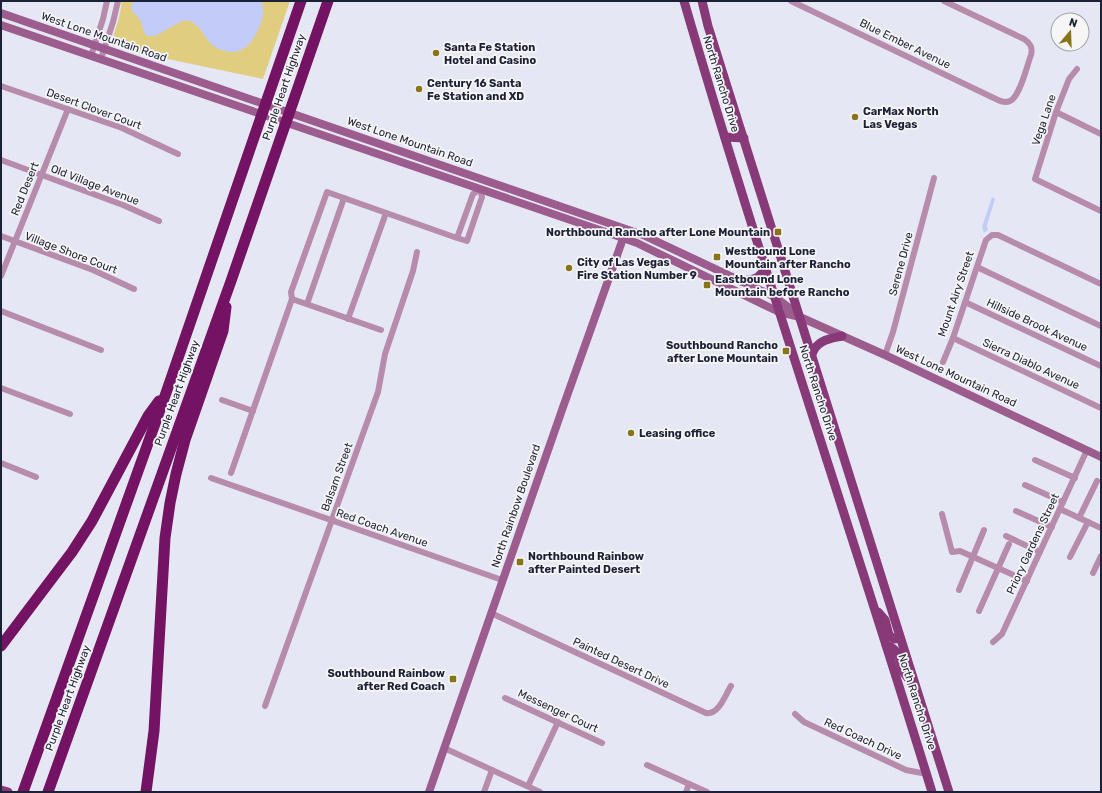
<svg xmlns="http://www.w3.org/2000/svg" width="1102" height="793" viewBox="0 0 1102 793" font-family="Rubik,sans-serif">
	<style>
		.green { fill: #e0cd80 }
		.water { fill: #c3ccf8 }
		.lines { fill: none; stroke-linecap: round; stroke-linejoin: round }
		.minor { stroke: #b78bac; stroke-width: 6 }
		.secondary { stroke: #9c5c8e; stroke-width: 8 }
		.primary { stroke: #873978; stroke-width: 9 }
		.motorway { stroke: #741364; stroke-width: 11 }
		.poi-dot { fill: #897519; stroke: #f6f6f6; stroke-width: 1.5 }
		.labels { text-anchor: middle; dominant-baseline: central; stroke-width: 3.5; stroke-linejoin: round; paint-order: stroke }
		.street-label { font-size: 11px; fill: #1d2138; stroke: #f6f6f6 }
		.poi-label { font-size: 11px; font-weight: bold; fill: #1d2138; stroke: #f6f6f6; text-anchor: start }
	</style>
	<rect width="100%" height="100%" fill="#e5e8f4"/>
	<!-- green -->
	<path class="green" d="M122,1h168l-27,78 -119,-25 -22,-6 -9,-6v-5l6,-19z"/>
	<!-- water -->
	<g class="water">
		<path d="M135,1h126c4,10 2,17 -2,27 -7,16 -18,29 -37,22 -3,-1 -6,-2 -9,-4 -9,-8 -16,-29 -31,-25l-27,15h-8c-5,-5 -4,-11 -7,-16 -3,-4 -6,-7 -9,-11v-3z"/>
		<path d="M992,197l3,2 -8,26 1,5 -4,3 -2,-6z"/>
	</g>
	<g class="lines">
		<!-- minor -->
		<g class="minor">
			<path d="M791,1l207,99c4,2 8,3 12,1 10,-4 17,-36 21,-46 2,-8 -1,-12 -7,-16l-80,-38"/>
			<path d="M91,56l12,-37 4,-18"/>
			<path d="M101,59l12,-37 5,-21"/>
			<path d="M1077,69l-8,10 -13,33 -21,67 66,32"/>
			<path d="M1,86l121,42 56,26"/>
			<path d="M1056,112l45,22"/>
			<path d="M1,160l122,45 36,16"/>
			<path d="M1,236l92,34 41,19"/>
			<path d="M977,267l124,59"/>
			<path d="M1,276l67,-167"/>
			<path d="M292,299l89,31"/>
			<path d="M965,302l136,64"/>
			<path d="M307,304l37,-106"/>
			<path d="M1,311l100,39"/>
			<path d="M348,319l38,-106"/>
			<path d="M953,338l148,70"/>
			<path d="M885,355l8,-23 41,-154"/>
			<path d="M943,362l10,-24 33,-98 6,-5h6l103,49"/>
			<path d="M1,388l69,26"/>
			<path d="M222,400l31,11"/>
			<path d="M1035,460l40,18"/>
			<path d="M1,463l35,14"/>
			<path d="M231,473l61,-174 -1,-7 36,-100 130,46 10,3 15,-44 -2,-8 -7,5 -16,44"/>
			<path d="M211,478l291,102"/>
			<path d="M1025,485l38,17"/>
			<path d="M1060,509l41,19"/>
			<path d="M1016,511l36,16"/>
			<path d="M942,514l10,38 8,-1 67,30"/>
			<path d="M1079,518l18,-37"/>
			<path d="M1006,536l34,16"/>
			<path d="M1070,557l18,-35"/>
			<path d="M1093,573l8,-17"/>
			<path d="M959,590l25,-60"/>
			<path d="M979,611l30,-67"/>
			<path d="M491,613l215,100c13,2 19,-18 25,-27"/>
			<path d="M993,642l9,-8 85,-184"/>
			<path d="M505,698l97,45"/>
			<path d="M265,706l113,-314 7,-38 28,-83 4,-19"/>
			<path d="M795,714l9,8 102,48 21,4"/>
			<path d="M444,748l96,44"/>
			<path d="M647,765l60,27"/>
			<path d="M528,786l30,-64"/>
			<path d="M484,792l8,-22"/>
			<path d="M686,792l3,-8"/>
		</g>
		<!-- secondary -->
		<g class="secondary">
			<path d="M1,13l642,222 132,62 22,17"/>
			<path d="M1,25l622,213 14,5 142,69 21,5 85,38 216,102"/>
			<path d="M429,792l133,-382 63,-177"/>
		</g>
		<!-- primary -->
		<g class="primary">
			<path d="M684,1c77,265 167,527 248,791"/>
			<path d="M702,1l6,25c81,255 159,511 241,766"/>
			<path d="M725,137l19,1"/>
			<path d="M741,281c12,-1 20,-2 24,-15"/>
			<path d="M812,354c5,-14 17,-15 30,-18"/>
			<path d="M878,612l7,8 4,15 5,4 6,-1"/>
			<path d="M886,645c14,5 13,13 17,26 2,4 5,7 8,11"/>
			<path d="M1,790l7,2"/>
		</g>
		<!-- motorway -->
		<g class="motorway">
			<path d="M1,646l71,-94 20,-31 56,-105 11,-15"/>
			<path d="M23,792l143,-399 135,-392"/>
			<path d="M48,792l183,-511 97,-280"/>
			<path d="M146,792l8,-61 11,-193 5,-35 6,-29 9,-34 38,-109 3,-24"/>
		</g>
	</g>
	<!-- markers -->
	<g class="poi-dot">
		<circle cx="436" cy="53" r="4"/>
		<circle cx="419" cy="89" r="4"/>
		<circle cx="855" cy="117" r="4"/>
		<rect x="774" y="228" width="8" height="8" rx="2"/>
		<rect x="713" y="253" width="8" height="8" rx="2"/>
		<circle cx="569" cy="268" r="4"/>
		<rect x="703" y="281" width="8" height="8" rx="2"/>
		<rect x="782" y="347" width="8" height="8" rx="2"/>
		<circle cx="631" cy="433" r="4"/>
		<rect x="516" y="558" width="8" height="8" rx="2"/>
		<rect x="449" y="675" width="8" height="8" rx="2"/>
	</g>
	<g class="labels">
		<!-- street labels -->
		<g class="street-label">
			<text transform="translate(104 37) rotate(19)">West Lone Mountain Road</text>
			<text transform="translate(905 44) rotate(26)">Blue Ember Avenue</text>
			<text transform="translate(721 84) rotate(73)">North Rancho Drive</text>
			<text transform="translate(284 87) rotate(-71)">Purple Heart Highway</text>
			<text transform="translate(94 109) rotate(20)">Desert Clover Court</text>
			<text transform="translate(1044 120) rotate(-71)">Vega Lane</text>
			<text transform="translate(410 142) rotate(19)">West Lone Mountain Road</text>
			<text transform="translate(95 185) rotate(21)">Old Village Avenue</text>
			<text transform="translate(25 189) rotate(-68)">Red Desert</text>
			<text transform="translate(71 253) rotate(21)">Village Shore Court</text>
			<text transform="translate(901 264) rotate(-75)">Serene Drive</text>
			<text transform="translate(956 294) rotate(-71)">Mount Airy Street</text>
			<text transform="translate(1037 325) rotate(25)">Hillside Brook Avenue</text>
			<text transform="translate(1031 364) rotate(25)">Sierra Diablo Avenue</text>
			<text transform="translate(956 376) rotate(25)">West Lone Mountain Road</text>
			<text transform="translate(177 393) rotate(-70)">Purple Heart Highway</text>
			<text transform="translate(818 393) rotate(72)">North Rancho Drive</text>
			<text transform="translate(337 477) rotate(-70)">Balsam Street</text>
			<text transform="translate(516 506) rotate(-71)">North Rainbow Boulevard</text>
			<text transform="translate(382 528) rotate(19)">Red Coach Avenue</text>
			<text transform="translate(1033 544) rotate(-65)">Priory Gardens Street</text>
			<text transform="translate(621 663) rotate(25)">Painted Desert Drive</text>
			<text transform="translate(68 698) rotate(-70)">Purple Heart Highway</text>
			<text transform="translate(917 702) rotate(72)">North Rancho Drive</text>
			<text transform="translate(558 711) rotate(25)">Messenger Court</text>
			<text transform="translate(863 739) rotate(25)">Red Coach Drive</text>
		</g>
		<!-- poi labels -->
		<g class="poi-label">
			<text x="444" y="47">Santa Fe Station<tspan x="444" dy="13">Hotel and Casino</tspan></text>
			<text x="427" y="83">Century 16 Santa<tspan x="427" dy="13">Fe Station and XD</tspan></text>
			<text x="863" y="111">CarMax North<tspan x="863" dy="13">Las Vegas</tspan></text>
			<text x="770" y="232" text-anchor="end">Northbound Rancho after Lone Mountain</text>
			<text x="725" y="251">Westbound Lone<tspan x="725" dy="13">Mountain after Rancho</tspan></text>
			<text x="577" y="262">City of Las Vegas<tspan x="577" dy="13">Fire Station Number 9</tspan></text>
			<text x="715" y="279">Eastbound Lone<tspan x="715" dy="13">Mountain before Rancho</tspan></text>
			<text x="778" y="345" text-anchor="end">Southbound Rancho<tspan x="778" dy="13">after Lone Mountain</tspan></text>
			<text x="639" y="433">Leasing office</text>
			<text x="528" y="556">Northbound Rainbow<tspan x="528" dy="13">after Painted Desert</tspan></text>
			<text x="445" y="673" text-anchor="end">Southbound Rainbow<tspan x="445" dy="13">after Red Coach</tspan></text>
		</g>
	</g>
	<!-- border -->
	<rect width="1102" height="793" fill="none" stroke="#1d2138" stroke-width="4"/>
	<!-- north arrow -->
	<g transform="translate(1070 32) rotate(19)"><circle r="19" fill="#f6f6f6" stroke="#9fa1aa"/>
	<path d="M0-3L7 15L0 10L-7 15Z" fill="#897519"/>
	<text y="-6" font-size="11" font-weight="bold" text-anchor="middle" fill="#1d2138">N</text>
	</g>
</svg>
